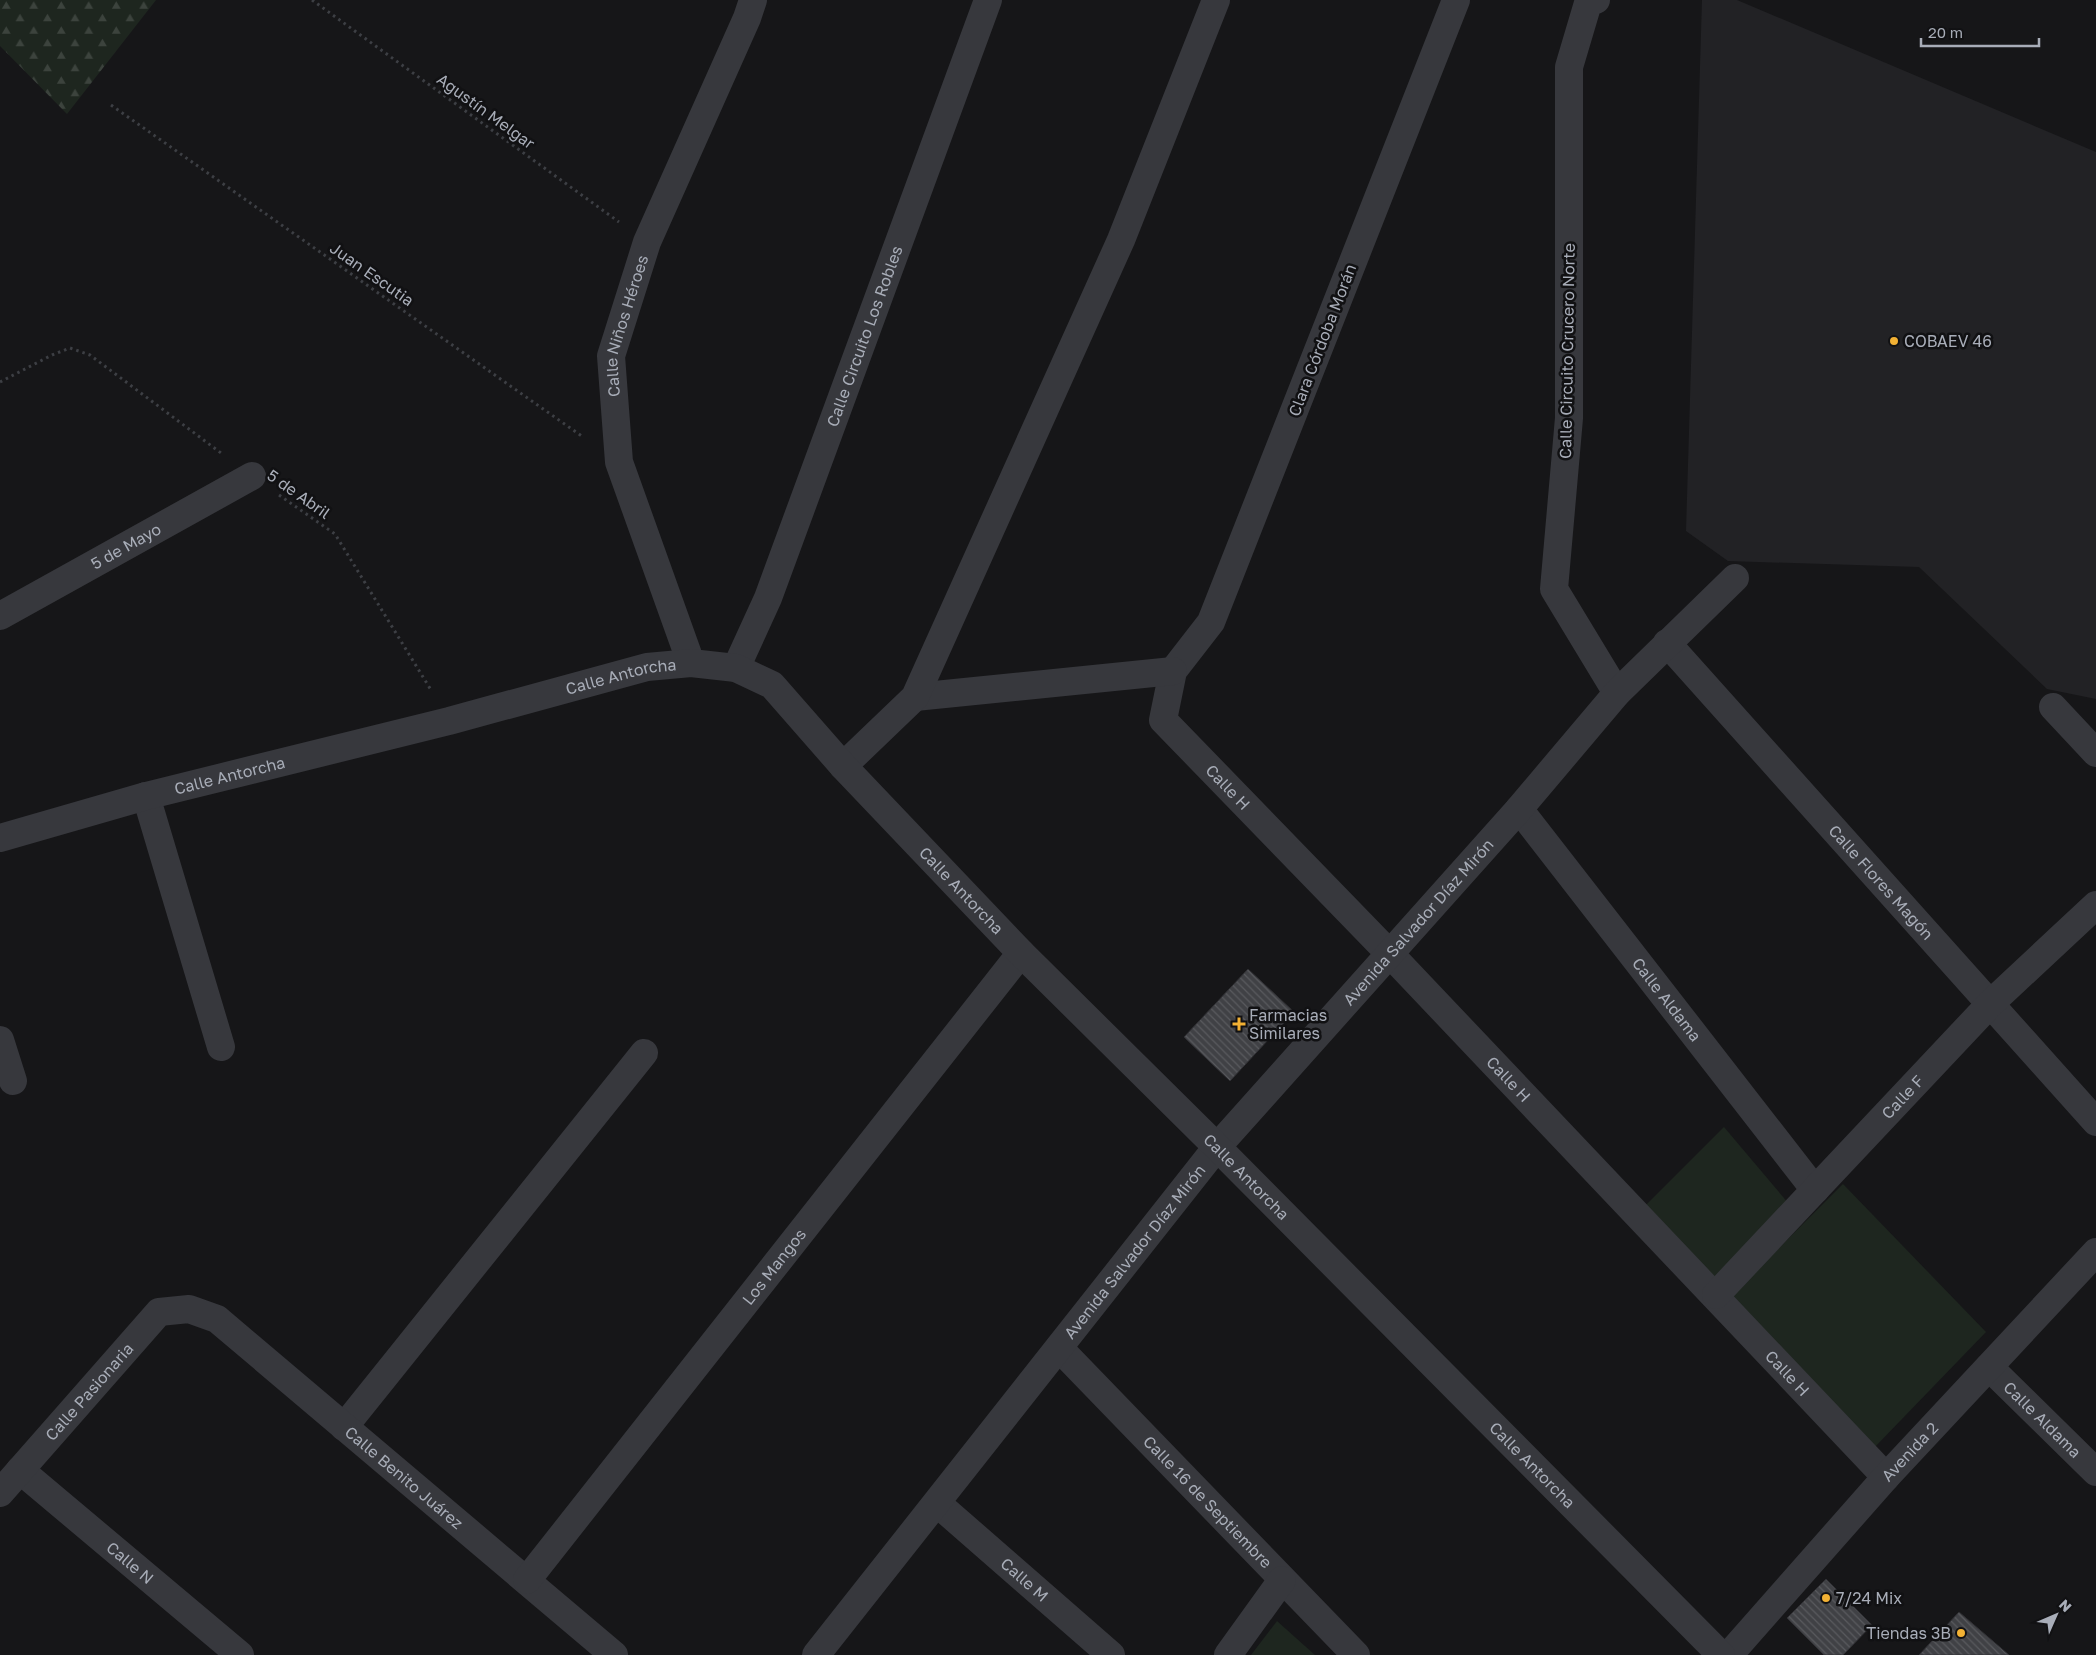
<svg xmlns="http://www.w3.org/2000/svg" width="2096" height="1655" viewBox="0 0 2096 1655" font-family="'Golos Text',sans-serif">
	<style>
		.built { fill: #222225 }
		.forest { fill: url(#forest-firs) }
		.park { fill: #1e261f }
		.building { fill: url(#building-back-hatch); stroke: #303034 }
		.lines { fill: none; stroke-linecap: round; stroke-linejoin: round }
		.path { stroke: #3d3f44; stroke-width: 3; stroke-dasharray: 2.5 4; stroke-linecap: butt }
		.minor { stroke: #37383d; stroke-width: 28 }
		.tertiary { stroke: #37383d; stroke-width: 28 }
		.poi-dot { fill: #f2b134; stroke: #111113; stroke-width: 2 }
		.labels { text-anchor: middle; dominant-baseline: central; stroke-width: 5; stroke-linejoin: round; paint-order: stroke }
		.street-label { font-size: 16px; fill: #a8adb8; stroke: #111113 }
		.poi-label { font-size: 16px; fill: #a8adb8; stroke: #111113; text-anchor: start }
	</style>
	<defs>
		<pattern id="forest-firs" width="22" height="20" patternUnits="userSpaceOnUse" patternTransform="scale(1.25)"><rect width="22" height="20" fill="#1e261f"/><path d="M5 1l3.5 6h-7zM16 11l3.5 6h-7z" fill="#3c433d"/></pattern>
		<pattern id="building-back-hatch" width="6" height="6" patternUnits="userSpaceOnUse" patternTransform="scale(1.25)"><rect width="6" height="6" fill="#404145"/><path d="M-1 5l2 2M0 0l6 6M5-1l2 2" fill="none" stroke="#595a5e"/></pattern>
	</defs>
	<rect width="100%" height="100%" fill="#161618"/>
	<!-- built -->
	<path class="built" d="M1702,0h35l359,152v547l-49,-10 -128,-122 -191,-6 -42,-30z"/>
	<!-- forest -->
	<path class="forest" d="M0,0h156l-89,114 -67,-68z"/>
	<!-- park -->
	<g class="park">
		<path d="M1724,1127l65,77 -76,78 -72,-72z"/>
		<path d="M1843,1184l143,148 -113,117 -145,-150z"/>
		<path d="M1277,1621l38,34h-64z"/>
	</g>
	<!-- building -->
	<g class="building">
		<path d="M1248,969l46,43 -64,69 -46,-44z"/>
		<path d="M1826,1579l46,46 -29,30h-19l-37,-37z"/>
		<path d="M1959,1612l50,43h-90z"/>
	</g>
	<g class="lines">
		<!-- path -->
		<g class="path">
			<path d="M312,0l307,222"/>
			<path d="M111,105l472,332"/>
			<path d="M0,382l52,-27 18,-7 20,7 131,98"/>
			<path d="M279,495l56,39 96,156"/>
		</g>
		<!-- minor -->
		<g class="minor">
			<path id="s1" d="M1456,0l-245,622 -38,49 -10,49 227,234 496,523"/>
			<path d="M1596,0l-8,3 -19,64v351l-15,171 63,104"/>
			<path id="s2" d="M0,616l252,-140"/>
			<path id="s3" d="M1667,643l429,479"/>
			<path id="s4" d="M691,663l-72,-201 -8,-106 36,-114 100,-224 6,-18"/>
			<path id="s5" d="M736,668l32,-70 220,-598"/>
			<path d="M915,697l258,-26"/>
			<path d="M2053,707l43,46"/>
			<path d="M843,766l72,-69 206,-457 95,-240"/>
			<path d="M146,796l75,251"/>
			<path id="s6" d="M1519,809l296,381"/>
			<path d="M0,1040l13,41"/>
			<path id="s7" d="M1716,1295l274,-291 106,-99"/>
			<path id="s8" d="M1059,1348l297,307"/>
			<path id="s9" d="M1989,1367l107,105"/>
			<path d="M344,1427l300,-374"/>
			<path id="s10" d="M20,1470l220,185"/>
			<path id="s11" d="M0,1493l159,-181 30,-3 28,10 397,336"/>
			<path id="s12" d="M938,1504l173,151"/>
			<path id="s13" d="M527,1580l494,-627"/>
			<path id="s14" d="M816,1655l401,-508 302,-338 98,-116 118,-115"/>
			<path d="M1228,1655l54,-75"/>
			<path id="s15" d="M1729,1655l157,-178 210,-225"/>
		</g>
		<!-- tertiary -->
		<path class="tertiary" id="s16" d="M0,838l146,-42 303,-75 198,-54 44,-4 45,5 36,17 71,81 178,187 196,194 504,508"/>
	</g>
	<!-- markers -->
	<g class="poi-dot">
		<circle cx="1894" cy="341" r="5"/>
		<path d="M1236.5 1016.5h5v5h5v5h-5v5h-5v-5h-5v-5h5z"/>
		<circle cx="1826" cy="1598" r="5"/>
		<circle cx="1961" cy="1633" r="5"/>
	</g>
	<g class="labels">
		<!-- street labels -->
		<g class="street-label">
			<text transform="translate(486 111) rotate(36)">Agustín Melgar</text>
			<text transform="translate(372 274) rotate(35)">Juan Escutia</text>
			<text stroke="none"><textPath href="#s4" startOffset="352">Calle Niños Héroes</textPath></text>
			<text stroke="none"><textPath href="#s5" startOffset="356">Calle Circuito Los Robles</textPath></text>
			<text transform="translate(1322 340) rotate(-69)">Clara Córdoba Morán</text>
			<text transform="translate(1567 351) rotate(-89)">Calle Circuito Crucero Norte</text>
			<text transform="translate(299 494) rotate(35)">5 de Abril</text>
			<text stroke="none"><textPath href="#s2" startOffset="144">5 de Mayo</textPath></text>
			<text stroke="none"><textPath href="#s16" startOffset="642">Calle Antorcha</textPath></text>
			<text stroke="none"><textPath href="#s16" startOffset="238">Calle Antorcha</textPath></text>
			<text stroke="none"><textPath href="#s1" startOffset="874">Calle H</textPath></text>
			<text stroke="none"><textPath href="#s3" startOffset="321">Calle Flores Magón</textPath></text>
			<text stroke="none"><textPath href="#s16" startOffset="1078">Calle Antorcha</textPath></text>
			<text stroke="none"><textPath href="#s14" startOffset="949">Avenida Salvador Díaz Mirón</textPath></text>
			<text stroke="none"><textPath href="#s6" startOffset="241">Calle Aldama</textPath></text>
			<text stroke="none"><textPath href="#s1" startOffset="1279">Calle H</textPath></text>
			<text stroke="none"><textPath href="#s7" startOffset="272">Calle F</textPath></text>
			<text stroke="none"><textPath href="#s16" startOffset="1482">Calle Antorcha</textPath></text>
			<text stroke="none"><textPath href="#s14" startOffset="514">Avenida Salvador Díaz Mirón</textPath></text>
			<text stroke="none"><textPath href="#s13" startOffset="399">Los Mangos</textPath></text>
			<text stroke="none"><textPath href="#s1" startOffset="1684">Calle H</textPath></text>
			<text stroke="none"><textPath href="#s11" startOffset="135">Calle Pasionaria</textPath></text>
			<text stroke="none"><textPath href="#s9" startOffset="75">Calle Aldama</textPath></text>
			<text stroke="none"><textPath href="#s15" startOffset="272">Avenida 2</textPath></text>
			<text stroke="none"><textPath href="#s16" startOffset="1888">Calle Antorcha</textPath></text>
			<text stroke="none"><textPath href="#s11" startOffset="546">Calle Benito Juárez</textPath></text>
			<text stroke="none"><textPath href="#s8" startOffset="214">Calle 16 de Septiembre</textPath></text>
			<text stroke="none"><textPath href="#s10" startOffset="144">Calle N</textPath></text>
			<text stroke="none"><textPath href="#s12" startOffset="115">Calle M</textPath></text>
		</g>
		<!-- poi labels -->
		<g class="poi-label">
			<text x="1904" y="341">COBAEV 46</text>
			<text x="1249" y="1015">Farmacias<tspan x="1249" dy="18">Similares</tspan></text>
			<text x="1836" y="1598">7/24 Mix</text>
			<text x="1951" y="1633" text-anchor="end">Tiendas 3B</text>
		</g>
	</g>
	<!-- north arrow -->
	<g transform="translate(2056 1615) rotate(45)" stroke="#111113" stroke-width="4" paint-order="stroke">
	<path d="M0-4L9 19L0 12L-9 19Z" fill="#a8adb8"/>
	<text y="-8" font-size="14" font-weight="bold" text-anchor="middle" fill="#a8adb8">N</text>
	</g>
	<!-- scale -->
	<path d="M1921 38v8h118v-8" fill="none" stroke="#a8adb8" stroke-width="2.5"/>
	<text x="1928" y="38" font-size="15" fill="#a8adb8" stroke="#111113" stroke-width="4" paint-order="stroke">20 m</text>
</svg>
